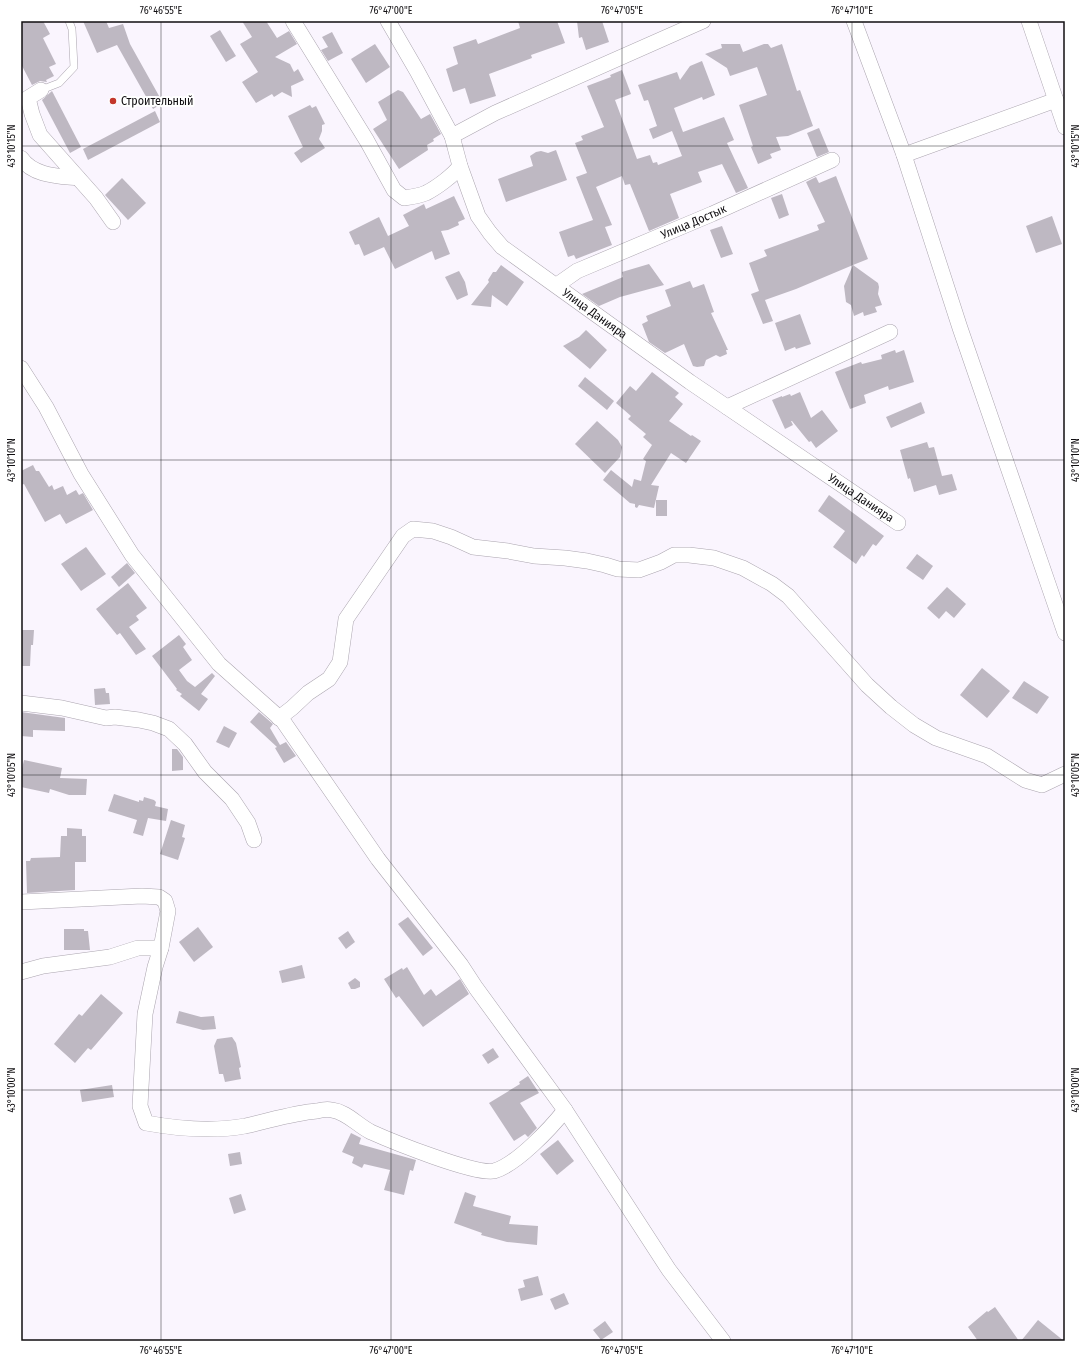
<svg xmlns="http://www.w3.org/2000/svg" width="1086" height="1362" viewBox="0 0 1086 1362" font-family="'Fira Sans Condensed',sans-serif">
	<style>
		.building { fill: #beb8c2 }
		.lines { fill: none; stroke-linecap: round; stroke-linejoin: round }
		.lane-casing { stroke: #aba5af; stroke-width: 8 }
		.street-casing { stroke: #aba5af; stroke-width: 16 }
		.lane { stroke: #fff; stroke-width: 7 }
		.street { stroke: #fff; stroke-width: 15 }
		.ticks { fill: none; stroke: #100e11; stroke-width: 1; stroke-opacity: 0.45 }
		.poi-dot { fill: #c3362b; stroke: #fff; stroke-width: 1.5 }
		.labels { text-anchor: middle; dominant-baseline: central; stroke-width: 4; stroke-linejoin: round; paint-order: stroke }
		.poi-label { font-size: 12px; fill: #100e11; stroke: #fff; text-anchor: start }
		.street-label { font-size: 12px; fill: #100e11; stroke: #fff }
		.neatline { fill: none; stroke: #100e11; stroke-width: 1.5 }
		.ticks-label { font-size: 10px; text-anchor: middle; fill: #100e11 }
	</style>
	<rect width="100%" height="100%" fill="#faf5fe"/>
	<!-- building -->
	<g class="building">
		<path d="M21,21h22l7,13 -7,4 13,26 -7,3 5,9 -8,4 1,2 -7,-1 -8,4 -11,-21z"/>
		<path d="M83,21h23l3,7 14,-4 7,20 33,59 -10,6 -36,-64 -20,8z"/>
		<path d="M242,21h24l11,17 12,-7 8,13 -22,13 15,7 4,8 4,-3 6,11 -13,6 1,11 -10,-5 -8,5 -2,-3 -16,9 -14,-21 16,-10 -18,-28 12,-7z"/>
		<path d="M518,21h39l8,22 -34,12 1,3 -43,16 7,22 -26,8 -5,-16 -12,4 -7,-23 12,-5 -5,-17 23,-8 2,5 42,-16z"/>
		<path d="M577,21h25l7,21 -23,8 -4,-13 -3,1z"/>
		<path d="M220,30l16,26 -10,6 -16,-26z"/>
		<path d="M332,32l11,21 -15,8 -7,-11 7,-3 -6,-10z"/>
		<path d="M375,44l15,23 -24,16 -15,-24z"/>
		<path d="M721,44h19l3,8 21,-8h4l3,4 11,-4 15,47 3,-1 13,36 -25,10 -12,1 5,13 -11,4 2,4 -14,6 -7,-17 2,-1 -14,-41 28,-10 -10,-28 -27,9 -3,-8 -22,-14 17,-6z"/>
		<path d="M702,61l13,34 -12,5 -1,-3 -28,11 9,24 41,-15 10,23 -7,3 21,45 -12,5 -14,-29 -24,8 4,10 -32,12 9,24 -30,13 -19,-47 -5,1 -3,-9 -26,11 16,38 -7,2 7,18 -36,14 -2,-4 -6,2 -9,-25 34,-12 -17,-43 11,-4 -12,-30 8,-3 -2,-4 23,-9 -17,-41 24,-9 -1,-2 12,-5 9,24 -16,6 22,59 13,-4 3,8 4,-1 1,3 24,-9 -10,-25 -19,8 -4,-10 8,-3 -9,-26 -4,1 -6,-16 39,-13 3,8 10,-14z"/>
		<path d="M398,90l5,2 18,27 9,-5 11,20 -8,5 1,2 -7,4 1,5 -29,19 -26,-40 14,-9 -9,-18z"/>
		<path d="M52,91l29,56 -11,6 -28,-53z"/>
		<path d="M310,105l2,3 4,-2 9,18 -3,1v6l-3,8 6,9 -24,15 -7,-10 9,-6 -15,-31z"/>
		<path d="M155,111l5,11 -72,38 -5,-11z"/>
		<path d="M819,128l10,24 -12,5 -10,-24z"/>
		<path d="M556,150l11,30 -61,22 -8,-23 35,-13 -3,-10 6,-4 5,-1 7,2z"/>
		<path d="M836,176l32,83 -15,6 25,18 1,4 -1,7 4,11 -7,2 2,5 -13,4 -1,-4 -9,4 -3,-11 -5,-3 -2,-16 9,-21 -57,24 -31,11 8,21 -10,3 -12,-30 8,-3 -10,-28 18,-7 -3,-6 55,-20 -2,-5 8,-3 -19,-40 10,-5 3,6z"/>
		<path d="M122,178l24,25 -18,17 -23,-25z"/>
		<path d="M782,194l7,21 -10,4 -8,-21z"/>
		<path d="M454,196l11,23 -7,3 1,3 -11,5 -7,1 9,23 -15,6 -3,-9 -37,18 -11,-22 -20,9 -5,-12 -4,1 -6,-13 30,-15 9,19 21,-10 -6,-11 21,-11 2,5z"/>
		<path d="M1052,216l10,28 -26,9 -10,-27z"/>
		<path d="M722,226l11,28 -12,4 -11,-28z"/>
		<path d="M649,264l15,21 -44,12 -21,9 -17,-12 41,-17 -1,-5z"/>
		<path d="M501,265l23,17 -17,24 -15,-11 -1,12 -20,-2 18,-23 -1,-2 5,-8h3z"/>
		<path d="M459,271l6,11 3,13 -11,5 -12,-23z"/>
		<path d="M690,281l3,7 11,-4 10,28 -3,1 17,37h-2l1,4 -7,3 -4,-2 -10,5 -2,6 -7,1 -4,-1 -9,-22 -19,9 -16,-11 -7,-18 6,-3 -2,-5 25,-10 -6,-16z"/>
		<path d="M800,314l11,30 -15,5 -1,-2 -10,4 -10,-28z"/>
		<path d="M586,330l21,20 -17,19 -27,-23 16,-9z"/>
		<path d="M895,350l1,3 8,-3 10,32 -25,8 -1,-4 -24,9 2,8 -16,6 -15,-37 26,-10 1,2 20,-5 -1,-4z"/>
		<path d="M652,372l27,21 -4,4 8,7 -14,17 22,15 1,-1 9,6 -15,22 -15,-10 -20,32 8,1 -5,22 -15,-3 -2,3 -2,-1v-3l-5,-1 -27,-23 8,-10 21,17 2,-8 7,2 5,-20 -3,-2 9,-14 -9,-8 3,-3 -18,-15 3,-3 -15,-13 14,-17 6,5z"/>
		<path d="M585,377l29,24 -7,9 -29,-24z"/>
		<path d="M800,392l11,26 11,-8 16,21 -22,17 -5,-7 -2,1 -17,-21h-1l2,4 -8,4 -13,-29 10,-4v1l8,-3 1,2z"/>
		<path d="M921,402l4,11 -34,15 -5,-11z"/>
		<path d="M597,421l21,19 4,7 -2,10 -15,16 -30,-29z"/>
		<path d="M927,442l2,6 5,-1 8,29 10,-2 5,16 -18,5 -3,-10 -22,7 -4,-14 -2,1 -8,-29z"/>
		<path d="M33,465l3,6h3l10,16 3,-2 2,5 9,-4 4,9 9,-5 3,5 4,-2 10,17 -27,14 -6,-10 -15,8 -21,-38 -3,1v-14z"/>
		<path d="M829,495l55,41 -8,10 -3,-2 -9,13 -2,-2 -6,9 -23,-17 12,-16 -27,-20z"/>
		<rect x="656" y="500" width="11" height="16"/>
		<path d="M86,547l20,27 -25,17 -20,-27z"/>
		<path d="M917,554l16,12 -10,14 -17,-12z"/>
		<path d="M127,563l8,10 -16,14 -8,-10z"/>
		<path d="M128,583l19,25 -11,8 3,4 -10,7 17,22 -10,6 -16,-22 -3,2 -21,-26z"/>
		<path d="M947,587l19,17 -12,14 -8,-7 -7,8 -12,-11z"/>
		<path d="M21,630h13l-1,15h-2l-1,21h-9z"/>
		<path d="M179,635l7,9 -3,3 9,13 -13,10 8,11 8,6 17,-14 3,3 -14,18 7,5 -9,12 -19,-15 2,-2 -6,-4 1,-1 -25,-33z"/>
		<path d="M982,668l28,23 -23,27 -27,-23z"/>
		<path d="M1024,681l25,16 -12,17 -25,-16z"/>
		<path d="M105,688l1,5h3l1,11 -15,1 -1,-16z"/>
		<path d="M21,712l44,6v13l-32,-1v7l-12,-1z"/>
		<path d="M259,712l14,12 -3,4 10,17 6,-3 10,14 -12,7 -9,-15 2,-1 -27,-25z"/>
		<path d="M224,726l13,7 -8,15 -13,-6z"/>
		<path d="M172,749h5l6,8v13l-11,1z"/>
		<path d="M24,760l38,8 -2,10 27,1 -1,16h-17l-19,-6 -1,4 -28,-6v-14z"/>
		<path d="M114,794l25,8v-2l4,1 1,-4 10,3 2,2 -1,4 13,3 -2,12 -18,-3 -5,18 -10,-3 4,-13 -29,-9z"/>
		<path d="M171,820l14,5 -3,12 3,1 -7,22 -18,-6z"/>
		<path d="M67,828l15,1v7h4v26h-11v28l-48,3 -1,-32h4l1,-3 29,-1 1,-21h6z"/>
		<path d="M408,917l25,31 -10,8 -25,-32z"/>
		<path d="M198,927l15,20 -19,15 -15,-20z"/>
		<path d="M64,929h20v2h4l2,19h-26z"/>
		<path d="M348,931l7,11 -9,7 -8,-11z"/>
		<path d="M302,965l3,13 -23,5 -3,-12z"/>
		<path d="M407,967l17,28 7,-6 5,7 24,-17 9,15 -46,33 -24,-31 -3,2 -12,-19 18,-11 1,2z"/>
		<path d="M355,978l5,4v5l-5,2h-4l-3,-6z"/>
		<path d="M101,994l22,19 -32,37 -3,-2 -13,15 -21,-19 25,-30 3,2z"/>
		<path d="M179,1011l22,6 13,-1 2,13 -13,1 -27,-7z"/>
		<path d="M232,1037l4,6 5,24 -2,1 2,11 -16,3 -2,-8h-4l-5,-28 3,-7z"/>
		<path d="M493,1048l6,9 -11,7 -6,-9z"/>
		<path d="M528,1076l11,17 -19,10 17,25 -9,9 -3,-3 -11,7 -25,-38 31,-19 -1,-2z"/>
		<path d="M112,1085l2,12 -32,5 -2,-12z"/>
		<path d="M351,1133l10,5 -2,6 57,16 -3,11 -3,-1 -6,25 -20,-5 6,-20 -26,-6 -2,4 -10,-5 2,-6 -12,-5z"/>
		<path d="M558,1140l16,21 -17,14 -17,-21z"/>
		<path d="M240,1152l2,12 -12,2 -2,-12z"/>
		<path d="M465,1192l11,4 -3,10 38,10 -2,8 29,2 -1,19 -30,-3 -26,-7 1,-2 -28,-10z"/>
		<path d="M241,1194l5,16 -12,4 -5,-16z"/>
		<path d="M538,1276l5,19 -22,6 -3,-12 7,-2 -2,-7z"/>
		<path d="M564,1293l5,11 -14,6 -5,-11z"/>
		<path d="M995,1307l24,34h-41l-10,-14 19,-16 1,1z"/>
		<path d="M1038,1320l26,21h-43z"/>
		<path d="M605,1321l8,11 -12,8 -8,-10z"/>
	</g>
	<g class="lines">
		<defs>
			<path id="lane" d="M41,90l18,-7 15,-16 -2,-38 -3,-8"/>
			<g id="street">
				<path d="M293,21l74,120 27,49 10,8c7,-1 15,-2 22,-5 10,-5 28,-18 34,-27"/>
				<path id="s1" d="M388,21l29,50 35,65 8,30 18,50 12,17 12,14 188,135 208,141"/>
				<path d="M854,21l50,134 152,-55"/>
				<path d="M1029,21l36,106"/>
				<path d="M41,90l-13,8 4,16 8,21 56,63 17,24"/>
				<path d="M452,136l43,-23 208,-92"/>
				<path d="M904,155l56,173 105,305"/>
				<path d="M21,158c12,18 37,18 57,20"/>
				<path id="s2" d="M557,285l20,-14 135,-57 120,-54"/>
				<path d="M21,368l25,39 35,67 51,81 87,109 64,57 95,138 83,106 15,23 89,122 104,160 54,71"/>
				<path d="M727,407l163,-75"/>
				<path d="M21,703l41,5 44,10 9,-1 24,3 14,3 16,6 16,15 20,28 27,27 16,24 6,17"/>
				<path d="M279,718l13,-10 16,-15 21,-14 11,-17 6,-43 57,-83 10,-7 20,2 18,6 22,10 35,4 26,5 31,2 22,3 18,4 13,4 21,1 22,-8 13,-7h15l25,3 29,10 29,16 16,12 79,89 24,22 23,18 22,13 51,18 38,24 17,5 23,-11"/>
				<path d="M21,902l121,-6 17,1 6,4 3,10 -7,37 -6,19 -10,47 -5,92 6,17c33,6 66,9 99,3 24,-5 47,-13 72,-15 4,-1 10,-2 15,-1 15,2 25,15 39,22 20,9 104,43 123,39 22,-6 57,-43 71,-61"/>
				<path d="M21,972l22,-6 67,-9 28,-9h23"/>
			</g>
		</defs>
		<!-- lane casing -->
		<use href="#lane" class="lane-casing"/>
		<!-- street casing -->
		<use href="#street" class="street-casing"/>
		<!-- lane -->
		<use href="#lane" class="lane"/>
		<!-- street -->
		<use href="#street" class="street"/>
	</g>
	<!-- ticks -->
	<path class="ticks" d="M161,21v1320M391,21v1320M622,21v1320M852,21v1320M21,146h1044M21,460h1044M21,775h1044M21,1090h1044"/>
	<!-- markers -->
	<circle class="poi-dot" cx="113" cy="101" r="4"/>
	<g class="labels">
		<!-- poi labels -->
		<g class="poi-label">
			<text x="121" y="101">Строительный</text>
		</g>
		<!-- street labels -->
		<g class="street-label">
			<text stroke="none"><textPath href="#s2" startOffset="151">Улица Достык</textPath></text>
			<text stroke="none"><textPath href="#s1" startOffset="369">Улица Данияра</textPath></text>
			<text stroke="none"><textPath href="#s1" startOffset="693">Улица Данияра</textPath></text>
		</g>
	</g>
	<!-- border -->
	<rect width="1086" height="1362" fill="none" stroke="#ffffff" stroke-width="44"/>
	<rect x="22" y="22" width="1042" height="1318" class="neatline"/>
	<g class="ticks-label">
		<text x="161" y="14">76°46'55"E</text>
		<text x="391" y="14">76°47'00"E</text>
		<text x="622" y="14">76°47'05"E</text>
		<text x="852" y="14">76°47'10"E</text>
		<text transform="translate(11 146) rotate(-90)" y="4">43°10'15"N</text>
		<text transform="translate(1075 146) rotate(-90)" y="4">43°10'15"N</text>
		<text transform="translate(11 460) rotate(-90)" y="4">43°10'10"N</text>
		<text transform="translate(1075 460) rotate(-90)" y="4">43°10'10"N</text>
		<text transform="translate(11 775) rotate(-90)" y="4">43°10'05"N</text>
		<text transform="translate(1075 775) rotate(-90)" y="4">43°10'05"N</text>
		<text transform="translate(11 1090) rotate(-90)" y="4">43°10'00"N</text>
		<text transform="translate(1075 1090) rotate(-90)" y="4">43°10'00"N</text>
		<text x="161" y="1354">76°46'55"E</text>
		<text x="391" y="1354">76°47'00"E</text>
		<text x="622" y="1354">76°47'05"E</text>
		<text x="852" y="1354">76°47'10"E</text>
	</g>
</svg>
